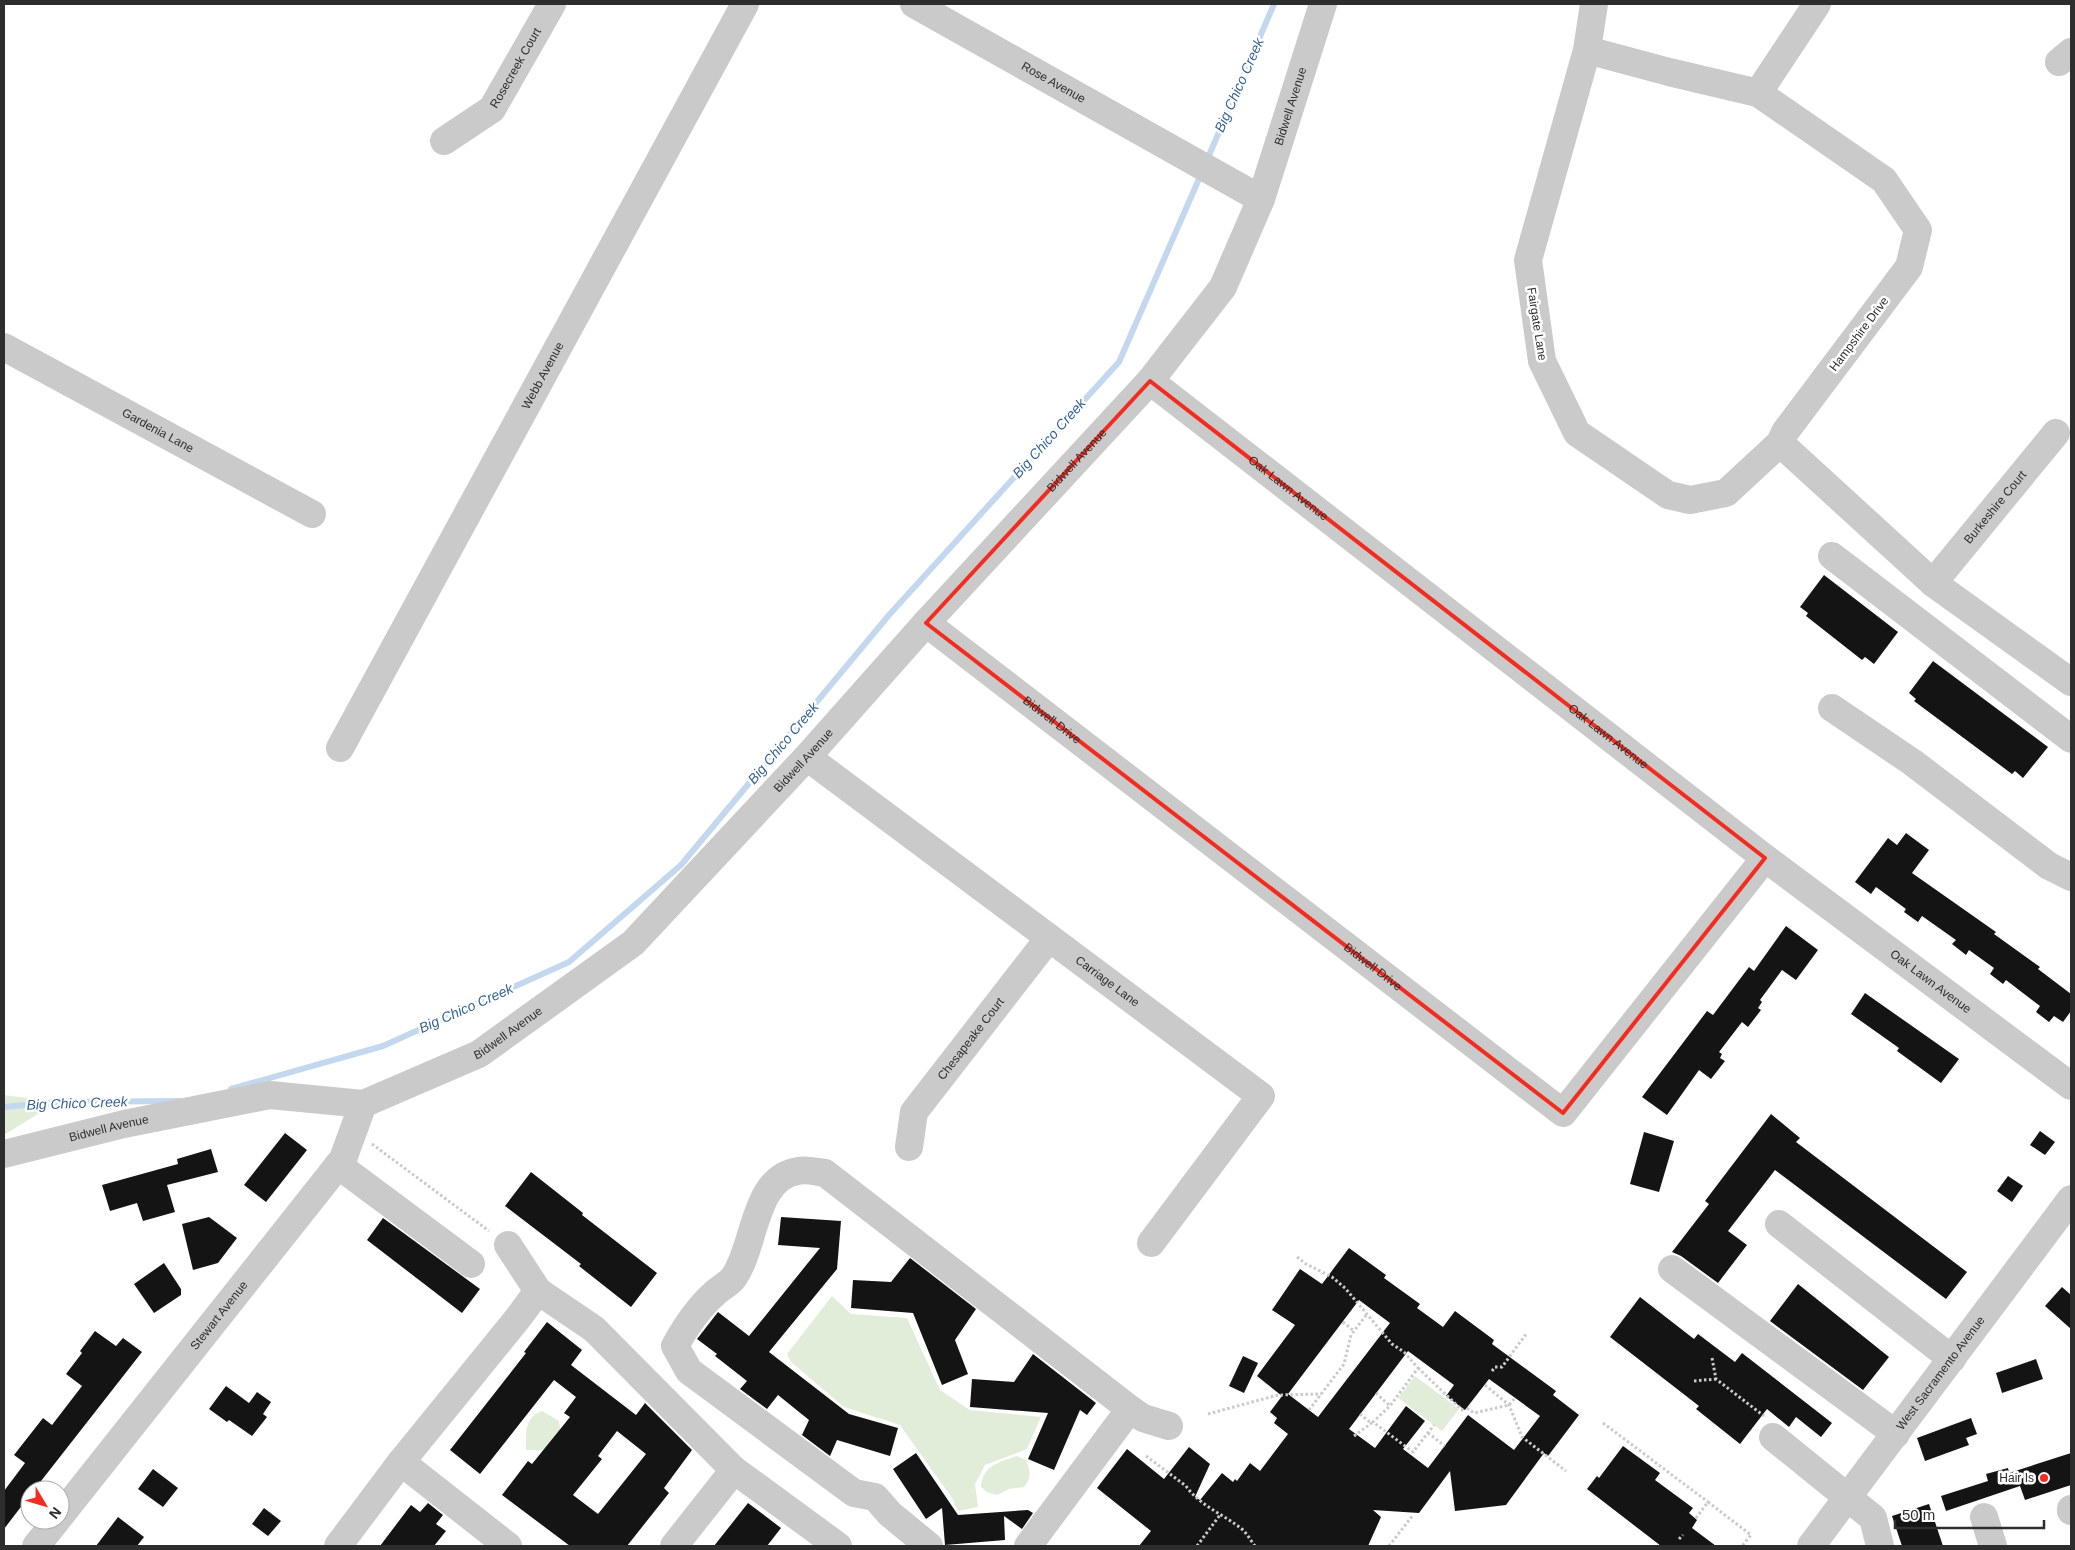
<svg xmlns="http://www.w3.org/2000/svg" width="2075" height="1550" viewBox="0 0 2075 1550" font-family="Helvetica,sans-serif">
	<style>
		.green { fill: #e1ecd9 }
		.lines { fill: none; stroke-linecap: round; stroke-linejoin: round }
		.stream { stroke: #c3d8ee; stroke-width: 6 }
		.building { fill: #141414; fill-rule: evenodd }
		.path { stroke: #cacaca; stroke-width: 3; stroke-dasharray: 2.5 2.5; stroke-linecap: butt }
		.minor { stroke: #cacaca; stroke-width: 28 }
		.marked { fill: none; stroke: #f32c20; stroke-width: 4; stroke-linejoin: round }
		.poi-dot { fill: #f32c20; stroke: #fff; stroke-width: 2 }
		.labels { text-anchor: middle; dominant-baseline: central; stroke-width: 5; stroke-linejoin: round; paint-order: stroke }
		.street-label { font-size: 12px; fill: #2d2d2d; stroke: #fff }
		.poi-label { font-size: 12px; fill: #2d2d2d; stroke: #fff; text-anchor: end }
		.water-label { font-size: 14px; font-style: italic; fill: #356395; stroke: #fff }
	</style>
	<rect width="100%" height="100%" fill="#fff"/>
	<!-- green -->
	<g class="green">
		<path d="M4,1095l53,7 -53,33z"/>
		<path d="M832,1296l19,18 56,4 33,72 30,20 71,7 -14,32 -42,16 -10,19 3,23 -20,4 -6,-13 -52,-73 -56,-18 -53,-45 -4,-8z"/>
		<path d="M1415,1376l44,33 -17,22 -44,-33z"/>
		<path d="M542,1411l17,10 1,9 -16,20h-18c0,-16 -2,-33 16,-39z"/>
		<path d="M1017,1456l9,4c4,10 6,18 -2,27l-15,2 -12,6 -10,-3 -6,-5c1,-21 18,-25 36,-31z"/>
	</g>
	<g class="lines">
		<!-- stream -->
		<g class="stream">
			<path d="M1207,160l67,-156"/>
			<path d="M231,1089l152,-43 186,-84 112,-97 208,-250 230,-253 83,-190"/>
			<path d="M4,1107l53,-5 123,-1"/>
		</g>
	</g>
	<!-- building -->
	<g class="building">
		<path d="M1824,575l74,57 -24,32 -9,-7 -3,3 -56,-44 2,-3 -8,-6z"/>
		<path d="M1933,661l115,86 -25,31 -8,-7 -3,3 -98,-73 2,-2 -7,-6z"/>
		<path d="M1906,833l23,17 -17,23 84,59 -2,2 46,33 -2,2 33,25v17l-8,11 -9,-6 -5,6 -13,-10 4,-6 -34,-26 -3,4 -13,-10 4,-6 -25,-18 -3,5 -14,-11 4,-4 -34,-24 -4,6 -14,-10 2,-3 -30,-22 -5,7 -16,-12 33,-44 9,7z"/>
		<path d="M1786,926l32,24 -22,30 -14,-10 -22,30 2,2 -4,6 3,2 -13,17 -6,-5 -23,30 3,2 -2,4 5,3 -14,18 -12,-9 -32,45 -25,-18 65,-86 6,4 36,-48 5,4z"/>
		<path d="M1865,993l94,66 -18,24 -44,-32 2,-3 -48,-34z"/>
		<path d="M1771,1114l29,24 -4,4 171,130 -21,27 -171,-129 -47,61 19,14 -29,38 -37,-27 -9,-4 37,-48 -4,-3z"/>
		<path d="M2040,1131l15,11 -10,13 -15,-10z"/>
		<path d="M1644,1132l30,9 -15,51 -29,-8z"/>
		<path d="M285,1133l22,17 -41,52 -22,-17z"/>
		<path d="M211,1149l7,23 -51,13 8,27 -32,9 -6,-18 -27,8 -8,-26 76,-21 -1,-5z"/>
		<path d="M531,1172l52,41 -1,2 75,58 -26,34 -52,-41 2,-2 -76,-58z"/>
		<path d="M2008,1176l15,10 -11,16 -15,-11z"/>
		<path d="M209,1217l28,21 -19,25 -25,7 -11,-46z"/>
		<path d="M781,1217l60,4 -4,48 -68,83 80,62 49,14 -8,28 -53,-16 -7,16 -28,-21 7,-15 -31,-25 -11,14 -27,-20 7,-8 -32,-25 2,-2 -20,-15 21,-27 31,24 71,-88 -42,-3z"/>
		<path d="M383,1218l97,71 -18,24 -95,-73z"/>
		<path d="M1349,1248l37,27 -2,3 36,26 -3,4 26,19 12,-16 39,29 -2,4 64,47 -3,4 26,20 -31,41 -4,-3 -38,52 -51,6 -5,-40 -31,42 -46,-3 8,7 -13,29h-229l12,-15 -54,-43 30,-39 37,30 25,-32 21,17 -15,33 5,3 22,-27 11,9 2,-3 2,2 13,-18 10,8 28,-37 -14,-11 3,-5 -7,-6 12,-16 -25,-20 38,-51 -23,-15 28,-41 22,15zM1359,1300l31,23 -72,94 -30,-23zM1408,1351l46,34 -8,11 19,14 24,-31 51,37 -26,34 -46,-35 -40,53 -25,-19 22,-28 -19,-15 -31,42 -26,-19z"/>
		<path d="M910,1258l66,51 -21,31 13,34 -26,11 -29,-72 -62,-5 2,-28 38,2z"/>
		<path d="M164,1263l17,26v6l-27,18 -20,-29z"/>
		<path d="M1798,1284l91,73 -26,33 -93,-69z"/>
		<path d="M2062,1287l9,8v34l-26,-23z"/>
		<path d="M1640,1297l54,42 4,-5 37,28 7,-9 90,70 -11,14 -25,-20 -7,10 -22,-18 -27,35 -44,-35 3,-3 -89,-69z"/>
		<path d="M547,1322l35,28 -11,15 65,50 9,-12 47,47 -28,38 5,5 -42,53h-57l-68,-51 26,-34 4,3 38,-47 -6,-4 12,-16 -22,-17 -74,94 -30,-24 76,-97 -2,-1zM617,1431l29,23 -48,60 -25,-19 29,-36 -4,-3z"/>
		<path d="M95,1331l21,15 7,-8 19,14 -108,138h-4v5l-26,34v-38l21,-28 -11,-8 29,-37 9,7 30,-39 -16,-12 16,-21 -2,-2z"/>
		<path d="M1033,1354l63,49 -9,12 -7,-5 -26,60 -26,-11 20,-46 -78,-6 2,-28 42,3z"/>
		<path d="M1243,1356l15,7 -14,30 -15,-7z"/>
		<path d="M2036,1359l7,20 -41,14 -6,-20z"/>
		<path d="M226,1386l23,17 8,-11 14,10 -8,12 4,3 -15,19 -23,-16 -2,2 -18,-13z"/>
		<path d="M1971,1418l6,16 -11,4 3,7 -44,16 -8,-23z"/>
		<path d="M1623,1446l37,27 -5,7 38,28 -4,5 8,7 -5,8 24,18h-55l-74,-57 10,-13 2,2z"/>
		<path d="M916,1453l42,62 70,-5 5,3 -11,16 -18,-13 1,24 -60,5 -3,-37 -16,11 -33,-50z"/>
		<path d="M2071,1453v32l-46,15 -5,-14 -74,25 -5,-15 47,-15 -2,-7 22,-6 1,5z"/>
		<path d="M153,1469l25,19 -15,19 -25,-18z"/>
		<path d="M428,1503l15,12 -7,9 10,7 -12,15h-54l31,-41 9,7z"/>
		<path d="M748,1503l33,25 -14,18h-53z"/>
		<path d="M1929,1504l14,42h-41l-10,-30z"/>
		<path d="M264,1508l17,13 -13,15 -16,-12z"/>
		<path d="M118,1517l26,20 -7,9h-41z"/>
	</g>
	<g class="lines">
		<!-- path -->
		<g class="path">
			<path d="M372,1144l117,87"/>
			<path d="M1297,1257l9,7 26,13 13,11 47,56 12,8 14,16 -28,38 -17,16 40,30 21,-27"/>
			<path d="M1343,1322l11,9"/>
			<path d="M1712,1358l4,21 48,37"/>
			<path d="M1418,1368l44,42 1,-2"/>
			<path d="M1492,1371l3,-4h7l24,-33"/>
			<path d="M1694,1381l22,-2"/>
			<path d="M1485,1385l24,20 13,32 44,34"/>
			<path d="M1376,1393l14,13"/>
			<path d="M1467,1408l7,5 35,-8 6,-7"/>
			<path d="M1309,1410l35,-46 7,-29 16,-21"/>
			<path d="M1208,1414l70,-19 43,-1"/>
			<path d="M1360,1414l11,9"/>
			<path d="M1603,1423l105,79"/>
			<path d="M1428,1433l17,13"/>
			<path d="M1354,1436l19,-14"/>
			<path d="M1146,1456l40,30c14,20 39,29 57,44 5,5 8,11 12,16"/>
			<path d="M1696,1518l12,-16 43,33 -9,11"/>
			<path d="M1679,1539l4,-4"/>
			<path d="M1197,1546l23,-31"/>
			<path d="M1389,1546l24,-31"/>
		</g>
		<!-- minor -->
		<g class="minor">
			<path id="s1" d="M914,4l347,195"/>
			<path d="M1587,50l82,22 89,21 126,87 34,50 -9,37 -124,165 -5,11 -54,50 -36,7 -22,-5 -91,-62 -35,-72 -14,-101 59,-210 7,-46"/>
			<path d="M2059,62l12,-10"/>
			<path d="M1758,93l59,-89"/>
			<path id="s2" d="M444,141l48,-32 60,-105"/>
			<path id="s3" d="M4,347l308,167"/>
			<path id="s4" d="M1150,381l615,477 306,228"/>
			<path d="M1780,443l153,140 138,99"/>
			<path d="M1832,556l239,183"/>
			<path id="s5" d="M1933,583l123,-150"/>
			<path id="s6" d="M926,623l637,490 202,-255"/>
			<path d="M1832,708l80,54 137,104 22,11"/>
			<path id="s7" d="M340,748l405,-744"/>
			<path id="s8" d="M807,757l454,339 -110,147"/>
			<path id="s9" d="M909,1147l5,-35 135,-174"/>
			<path id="s10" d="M4,1154l120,-30 146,-29 93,9 116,-50 154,-111 174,-186 119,-134 224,-242 73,-94 38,-88 62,-195"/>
			<path d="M338,1165l133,99"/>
			<path d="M1779,1224l173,135"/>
			<path d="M508,1245l30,46"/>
			<path d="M1672,1269l224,165"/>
			<path d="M1773,1437l100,81 7,28"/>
			<path d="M401,1462l107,84"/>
			<path d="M2071,1509v2"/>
			<path id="s11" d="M60,1516l283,-357 20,-55"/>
			<path d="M1984,1517l9,29"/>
			<path d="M36,1546l21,-26"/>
			<path d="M338,1546l63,-84 117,-144 20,-27 56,38 140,141 104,76"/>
			<path d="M674,1546l60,-76"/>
			<path d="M929,1546l-39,-32 -15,-17 -21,-4 -165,-122 -14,-25c11,-20 22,-37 39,-52 6,-6 15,-10 20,-17 22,-32 19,-99 64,-106 8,-2 19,1 27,2l305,236 13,9 26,8"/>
			<path d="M1028,1546l102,-137"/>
			<path id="s12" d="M1811,1546l260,-347"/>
		</g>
	</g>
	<!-- marked area -->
	<path class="marked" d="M1150,381l615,477 -202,255 -637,-490z"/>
	<!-- markers -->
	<circle class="poi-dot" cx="2044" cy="1478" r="5"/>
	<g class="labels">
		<!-- street labels -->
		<g class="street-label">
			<text stroke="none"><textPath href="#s2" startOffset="105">Rosecreek Court</textPath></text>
			<text stroke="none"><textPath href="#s1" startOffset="160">Rose Avenue</textPath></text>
			<text stroke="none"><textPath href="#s10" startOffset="1758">Bidwell Avenue</textPath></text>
			<text transform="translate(1537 324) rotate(81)">Fairgate Lane</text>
			<text transform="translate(1859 334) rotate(-53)">Hampshire Drive</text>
			<text stroke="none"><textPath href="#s7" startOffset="424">Webb Avenue</textPath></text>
			<text stroke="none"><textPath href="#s3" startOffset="175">Gardenia Lane</textPath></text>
			<text stroke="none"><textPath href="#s10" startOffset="1338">Bidwell Avenue</textPath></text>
			<text stroke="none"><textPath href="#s4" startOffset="175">Oak Lawn Avenue</textPath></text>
			<text stroke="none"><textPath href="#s5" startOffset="98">Burkeshire Court</textPath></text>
			<text stroke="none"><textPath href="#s6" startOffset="159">Bidwell Drive</textPath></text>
			<text stroke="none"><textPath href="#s4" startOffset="580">Oak Lawn Avenue</textPath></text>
			<text stroke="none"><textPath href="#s10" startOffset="932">Bidwell Avenue</textPath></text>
			<text stroke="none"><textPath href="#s6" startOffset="564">Bidwell Drive</textPath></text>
			<text stroke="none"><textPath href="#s4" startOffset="985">Oak Lawn Avenue</textPath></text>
			<text stroke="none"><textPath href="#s8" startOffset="375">Carriage Lane</textPath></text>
			<text stroke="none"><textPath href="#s10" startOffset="528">Bidwell Avenue</textPath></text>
			<text stroke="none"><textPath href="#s9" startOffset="128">Chesapeake Court</textPath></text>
			<text stroke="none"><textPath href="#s10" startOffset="108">Bidwell Avenue</textPath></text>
			<text stroke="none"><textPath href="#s11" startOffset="256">Stewart Avenue</textPath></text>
			<text stroke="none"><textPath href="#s12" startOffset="216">West Sacramento Avenue</textPath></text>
		</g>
		<!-- poi labels -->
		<g class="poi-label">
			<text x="2034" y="1478">Hair Is</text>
		</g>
		<!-- water labels -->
		<g class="water-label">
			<text transform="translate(1239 85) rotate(-66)">Big Chico Creek</text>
			<text transform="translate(1049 438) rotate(-48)">Big Chico Creek</text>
			<text transform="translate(783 743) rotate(-50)">Big Chico Creek</text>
			<text transform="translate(466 1008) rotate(-24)">Big Chico Creek</text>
			<text transform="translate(77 1103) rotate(-2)">Big Chico Creek</text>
		</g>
	</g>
	<!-- border -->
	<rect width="2075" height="1550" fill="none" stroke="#2d2d2d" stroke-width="10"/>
	<!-- north arrow -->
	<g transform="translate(45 1505) rotate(128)"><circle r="24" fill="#ffffff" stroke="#ababab"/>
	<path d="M0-4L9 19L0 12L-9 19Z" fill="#f32c20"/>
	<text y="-8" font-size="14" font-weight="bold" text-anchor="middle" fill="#2d2d2d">N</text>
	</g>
	<!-- scale -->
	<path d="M1895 1520v8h149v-8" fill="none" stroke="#2d2d2d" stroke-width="2.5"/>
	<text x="1902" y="1520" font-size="15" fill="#2d2d2d" stroke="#ffffff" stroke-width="4" paint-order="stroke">50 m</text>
</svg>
